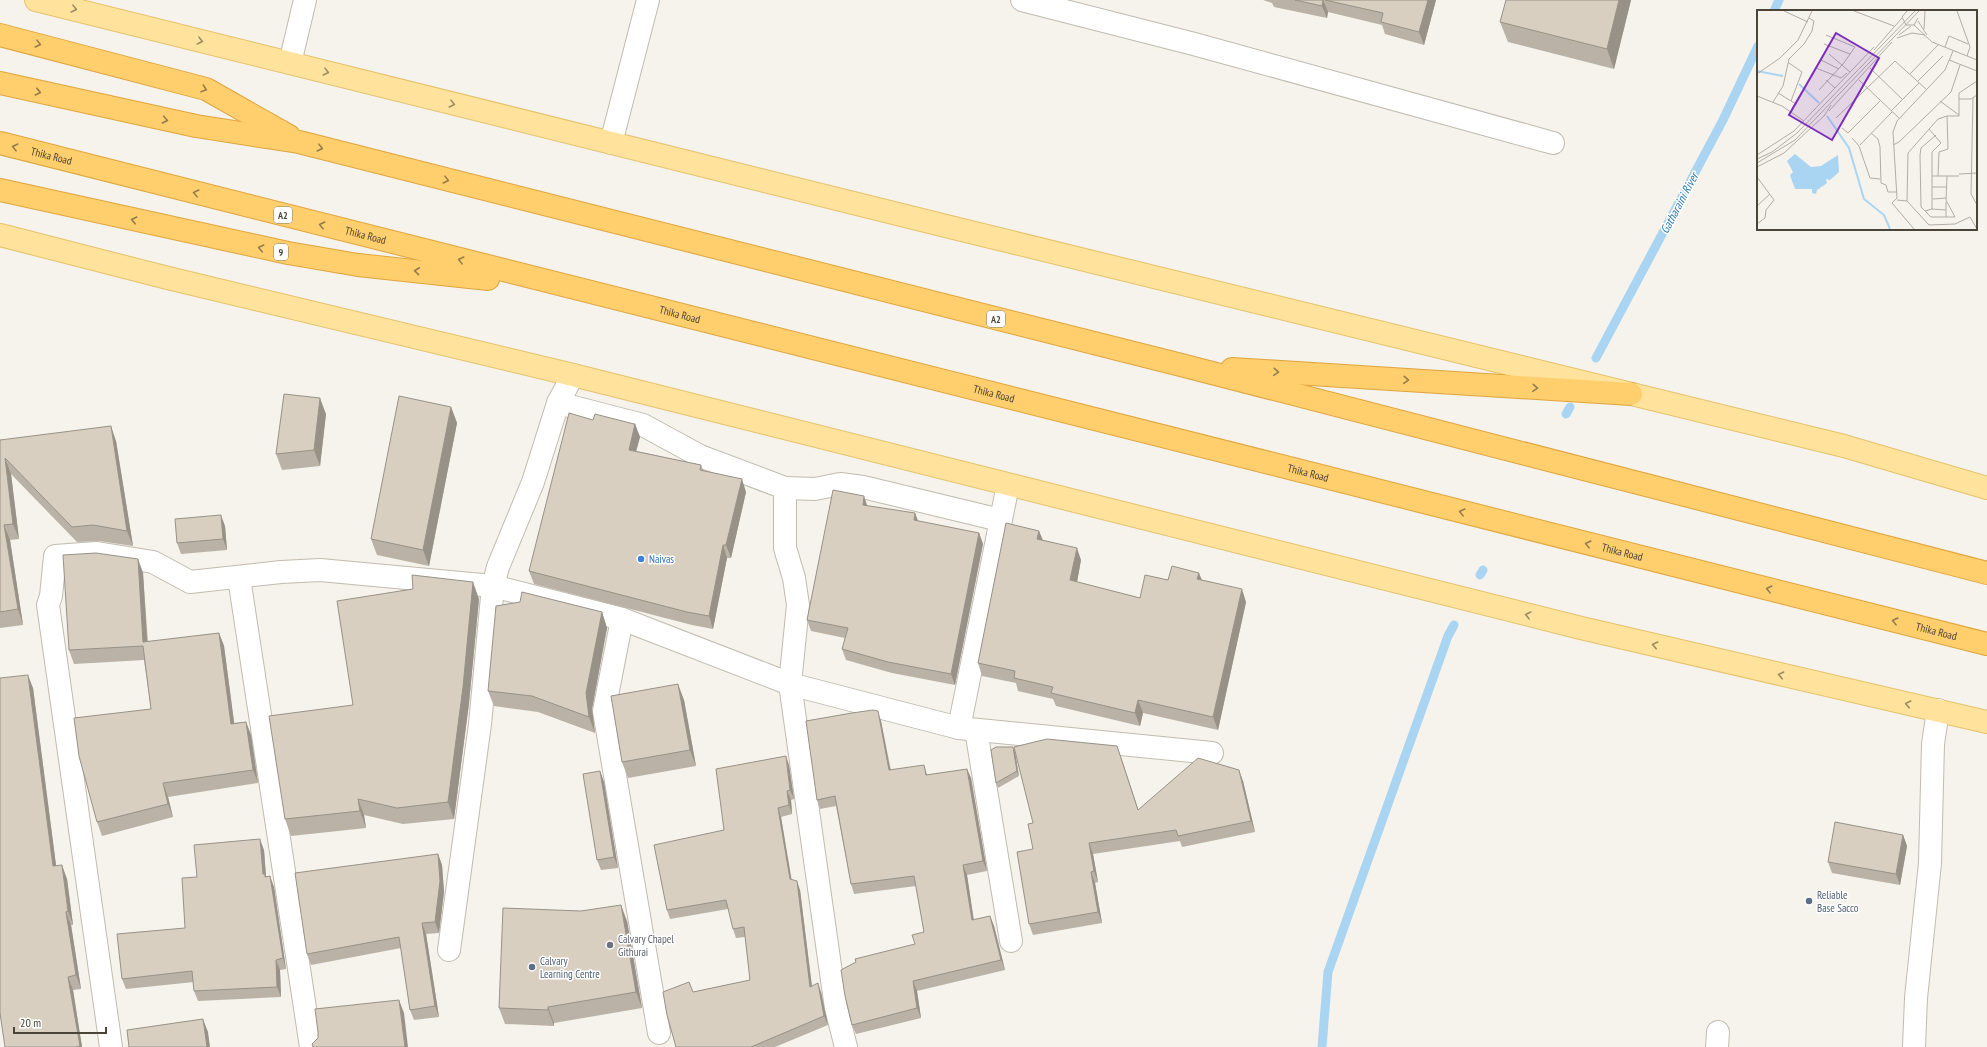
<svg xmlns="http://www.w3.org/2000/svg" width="1987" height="1047" viewBox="0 0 1987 1047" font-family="'PT Sans Narrow',sans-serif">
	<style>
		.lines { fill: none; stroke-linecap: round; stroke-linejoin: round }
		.stream { stroke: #a9d4f2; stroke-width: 9 }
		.minor-casing { stroke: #c2bbae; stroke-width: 24 }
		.major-casing { stroke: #e6c16a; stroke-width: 24 }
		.highway-casing { stroke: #e0a43c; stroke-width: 24 }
		.minor { stroke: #fff; stroke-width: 22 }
		.major { stroke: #ffe39c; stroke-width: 22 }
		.highway { stroke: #ffcf6e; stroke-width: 22 }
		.wall { fill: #bab2a6 }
		.shaded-wall { fill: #979187 }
		.building { fill: #d8cfc1; stroke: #979187 }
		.oneway { stroke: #9c8c66 }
		.oneway2 { stroke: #937c4e }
		.shop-dot { fill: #3f7fe0; stroke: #fff; stroke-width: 1.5 }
		.service-dot { fill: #5c6f8a; stroke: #fff; stroke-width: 1.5 }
		.worship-dot { fill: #6b7280; stroke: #fff; stroke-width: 1.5 }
		.labels { text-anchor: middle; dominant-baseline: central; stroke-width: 3; stroke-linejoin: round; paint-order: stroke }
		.shield { fill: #fff; stroke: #817c74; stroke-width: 1 }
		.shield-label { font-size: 10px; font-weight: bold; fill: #4b4439 }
		.street-label { font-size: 11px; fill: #4b4439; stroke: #fff }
		.shop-label { font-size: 11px; fill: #366cbe; stroke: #fff; text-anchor: start }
		.service-label { font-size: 11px; fill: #4e5e75; stroke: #fff; text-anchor: start }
		.worship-label { font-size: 11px; fill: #5b616d; stroke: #fff; text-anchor: start }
		.water-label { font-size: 12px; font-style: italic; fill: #2e7ab2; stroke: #fff }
		.inset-river { fill: none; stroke: #a9d4f2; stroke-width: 2 }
		.inset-road { fill: none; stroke: #b2ada4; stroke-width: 1 }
		.view { fill: #7b2cbf; fill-opacity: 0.15; stroke: #7b2cbf; stroke-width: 2 }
		.inset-edge { fill: none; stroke: #4b4439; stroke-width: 2 }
	</style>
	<rect width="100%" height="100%" fill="#f6f3ec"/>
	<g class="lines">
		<!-- stream -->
		<g class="stream">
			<path d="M1774,11l5,-11"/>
			<path d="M1596,358l127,-238 35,-74"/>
			<path d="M1566,414l4,-7"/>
			<path d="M1480,575l3,-5"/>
			<path d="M1322,1047l6,-75 120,-336 6,-11"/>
		</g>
		<defs>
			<g id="minor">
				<path d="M1022,0l172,44 359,99"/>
				<path d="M290,63l15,-63"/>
				<path d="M611,143l37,-143"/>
				<path d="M558,403l85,22 57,31 85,32v60l9,30 4,27 -8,79 46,324 10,39"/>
				<path d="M785,488l30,1 25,-5 23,3 137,33"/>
				<path d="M239,578l72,469"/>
				<path d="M622,619l-18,92 55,322"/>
				<path d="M959,728l49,-243"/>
				<path d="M976,730l35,211"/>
				<path d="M449,950l31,-226 13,-138 5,-19 35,-85 25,-79 15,-28"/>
				<path d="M111,1047l-63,-442 3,-9 4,-40 42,-3 56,9 37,20 91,-10 39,-2 173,16 129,33 168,65 169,44 253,25"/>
				<path d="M1717,1047l1,-15"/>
				<path d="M1914,1047l2,-49 14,-135 3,-119 5,-34"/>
			</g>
			<g id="major">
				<path d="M36,0l922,229 886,217 143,42"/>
				<path d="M0,235l168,43 405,97 1008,253 406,94"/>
			</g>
			<g id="highway">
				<path d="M0,35l206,54 83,47"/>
				<path d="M0,83l196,43 103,16 882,223 806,208"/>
				<path id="s1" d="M0,143l1987,501"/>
				<path d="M0,190l288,63 70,12 130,14"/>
				<path d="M1232,369l399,25"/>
			</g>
		</defs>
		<!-- minor casing -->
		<use href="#minor" class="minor-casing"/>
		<!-- major casing -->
		<use href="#major" class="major-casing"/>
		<!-- highway casing -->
		<use href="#highway" class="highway-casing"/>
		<!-- minor -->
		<use href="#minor" class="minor"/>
		<!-- major -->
		<use href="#major" class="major"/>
		<!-- highway -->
		<use href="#highway" class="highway"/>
	</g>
	<!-- wall -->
	<g class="wall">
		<path d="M1263,0h173l-12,45 -39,-11 -3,-9 -54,-13 -1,6 -53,-11 -2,-4z"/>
		<path d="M1631,0l-17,69 -106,-27 -8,-20z"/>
		<path d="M451,407l6,16 -28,143 -52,-11 -6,-16z"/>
		<path d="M326,414l-6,52 -38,4 -6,-16z"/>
		<path d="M593,420l42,4 5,13 -4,14 65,14 2,5 43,22 -15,66h-4l-14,71 -21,-4 -158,-41 -5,-13z"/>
		<path d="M0,440l116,1 17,105 -34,-5 -22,1 -66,-68 8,65 -9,1 13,85 -23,3z"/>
		<path d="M868,506l47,7 3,8 61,12 4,11 -28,141 -63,-12 -46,-13 -4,-11 3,-11 -34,-7 -4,-11z"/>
		<path d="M225,526l2,24 -46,4 -4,-11z"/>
		<path d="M1039,531l4,9 38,20 -4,22 63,16 28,-18h34l44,22 -28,128 -75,-17 -3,13 -84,-20 -3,-7 -35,-8 -2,-8 -34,-7 -4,-13z"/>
		<path d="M138,559l5,14 5,69 71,-9 5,13 10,77 12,-1 5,13 7,48 -90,14 5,20 -71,19 -5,-14 54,-113 -7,-49 -70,4 -5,-14z"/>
		<path d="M479,599l-10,104 -15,116 -51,5 -39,-9 2,13 -75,8 -6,-17z"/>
		<path d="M602,612l5,16 -15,81 3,24 -57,-21 -44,-6 -6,-15z"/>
		<path d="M33,688l23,178 11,13 6,46h-2l10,64 -8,1 9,57h-77z"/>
		<path d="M684,700l12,66 -68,12 -6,-16z"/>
		<path d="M881,721l10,49 37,5 39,-6 4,9 16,93 -20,4 7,45 16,-4 4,10 11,44 -88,21 4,27 -65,16 -4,-9 72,-93 -8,-46 -62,8 -3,-10 -15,-78 -16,3 -3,-9z"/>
		<path d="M1117,746l21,64 105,-29 12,51 -73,15 -2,-6 -87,13 5,28 -3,1 7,40 -69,12 -4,-11 4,-75v-26z"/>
		<path d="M1015,752l4,24 -21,12 -2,-5z"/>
		<path d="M789,765l5,34 -3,1 1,14 -11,3 10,62 9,11 12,96 9,6 7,33 -53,22h-99l17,-55 57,-12 -5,-43 -9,1 -3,-9 -5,-20 -58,10 -3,-9 57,-80z"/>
		<path d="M600,771l4,11 14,86 -17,2 -4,-10z"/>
		<path d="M1903,835l4,11 -7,39 -68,-12 -4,-11z"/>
		<path d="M264,850l2,27 8,10 12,82 -6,1 1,27 -83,4 -4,-10v-9l-68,7 -4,-10 63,-51 12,-51z"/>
		<path d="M438,854l4,11 2,27 -5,41 -13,1 13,83 -25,3 -4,-10 -9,-62 -90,17 -4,-11z"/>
		<path d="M627,921l15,87 -88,15v3l-49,-2 -6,-16z"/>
	</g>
	<!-- shaded-wall -->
	<g class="shaded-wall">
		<path d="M1323,0l5,12 -1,6 -5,-12z"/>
		<path d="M1428,0h8l-12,45 -5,-13z"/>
		<path d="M1619,0h12l-17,69 -7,-20z"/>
		<path d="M320,398l6,16 -6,52 -6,-16z"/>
		<path d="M451,407l6,16 -28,143 -6,-16z"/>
		<path d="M635,424l5,13 -7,26 -4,-13z"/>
		<path d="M111,426l5,15 17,105 -6,-15z"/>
		<path d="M5,458l6,16 8,65 -6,-15z"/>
		<path d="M742,479l4,13 -15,66 -5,-13z"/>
		<path d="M864,496l4,12 -5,-3z"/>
		<path d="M915,513l4,11 -5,-4z"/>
		<path d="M221,515l4,11 2,24 -4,-11z"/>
		<path d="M4,525l6,15 13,85 -5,-16z"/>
		<path d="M1039,531l5,13 -7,-5z"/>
		<path d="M979,533l4,11 -28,141 -4,-11z"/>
		<path d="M723,545l4,13 -14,71 -4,-13z"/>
		<path d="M1077,548l4,12 -6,33 -5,-13z"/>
		<path d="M138,559l5,14 5,83 -5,-14z"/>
		<path d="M1199,573l5,12 -7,-6z"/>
		<path d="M473,582l6,17 -10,104 -15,116 -6,-17z"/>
		<path d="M1242,589l4,13 -28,128 -5,-13z"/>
		<path d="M602,612l5,16 -15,81 3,24 -6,-16 -3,-24z"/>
		<path d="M219,633l5,13 12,91 -5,-13z"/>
		<path d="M28,675l5,13 25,192 -5,-14z"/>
		<path d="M678,684l6,16 12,66 -6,-16z"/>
		<path d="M1138,700l5,13 -3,13 -5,-13z"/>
		<path d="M878,711l3,10 11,59 -3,-10z"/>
		<path d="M246,722l5,13 7,48 -5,-13z"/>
		<path d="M1117,746l4,11 21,64 -4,-11z"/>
		<path d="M1013,747l2,5 4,24 -2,-5z"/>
		<path d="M786,756l3,9 5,34 -4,-9z"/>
		<path d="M924,765l3,10 2,10 -3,-10z"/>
		<path d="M967,769l4,9 16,93 -4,-10z"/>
		<path d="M1239,770l4,11 12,51 -4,-11z"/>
		<path d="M600,771l4,11 14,86 -4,-11z"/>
		<path d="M163,783l5,14 5,20 -5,-13z"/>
		<path d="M787,791l4,9 1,14 -3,-9z"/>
		<path d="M358,799l6,16 2,13 -6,-17z"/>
		<path d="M778,808l3,9 12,71 -3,-9z"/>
		<path d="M1903,835l4,11 -7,39 -4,-11z"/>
		<path d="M260,839l4,11 2,27 3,7 -6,-10z"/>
		<path d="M1089,843l4,11 5,28 -4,-11z"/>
		<path d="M438,854l4,11 2,27 -5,41 -4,-11z"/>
		<path d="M62,865l5,14 6,46 -5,-14z"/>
		<path d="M963,865l4,10 8,55 -3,-10z"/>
		<path d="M1091,872l4,11 7,40 -4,-11z"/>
		<path d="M270,876l4,11 12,82 -3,-11z"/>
		<path d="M797,881l3,9 13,106 -3,-9z"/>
		<path d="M621,905l6,16 15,87 -6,-16z"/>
		<path d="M66,912l5,13 10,64 -5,-14z"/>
		<path d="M990,916l4,10 11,44 -4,-10z"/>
		<path d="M422,923l4,11 13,83 -4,-11z"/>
		<path d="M276,960l4,10 1,27 -4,-10z"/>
		<path d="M68,977l5,13 9,57h-2v-1z"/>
		<path d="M913,981l4,10 4,27 -4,-10z"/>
		<path d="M818,983l3,9 7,33 -4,-9z"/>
		<path d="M399,1000l5,13 4,34h-3z"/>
		<path d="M548,1007l6,16v3l-6,-16z"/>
		<path d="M203,1019l5,13 2,15h-3z"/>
	</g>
	<!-- building -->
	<g class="building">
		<path d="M1295,0h28l-1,6z"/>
		<path d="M1325,0h103l-9,32 -38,-10 2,-9z"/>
		<path d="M1506,0h113l-12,49 -107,-27z"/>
		<path d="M284,394l36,4 -6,52 -38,4z"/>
		<path d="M399,396l52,11 -28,143 -52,-11z"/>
		<path d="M569,413l24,7 2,-6 39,10h1l-6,26 72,15 -1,5 42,9 -16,66h-3l-14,71 -22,-4 -158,-41z"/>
		<path d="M111,426l16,105 -34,-6 -21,2 -67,-69 8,66 -9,1 14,84 -18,3v-172z"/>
		<path d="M833,490l31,6 -1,9 52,8 -1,7 65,13 -28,141 -63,-12 -46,-13 6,-21 -41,-8z"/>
		<path d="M221,515l2,24 -46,4 -2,-24z"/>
		<path d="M1006,523l33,8 -2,8 40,9 -7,32 70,18 5,-23 23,5 4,-14 27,7 -2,6 45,10 -29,128 -75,-17 -3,13 -84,-20 2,-6 -39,-9 1,-7 -37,-8z"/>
		<path d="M96,553l42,6 5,83 76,-9 12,91 15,-2 7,48 -90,13 5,21 -71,18 -18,-66 -5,-38 77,-9 -8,-63 -74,4 -6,-95z"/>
		<path d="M412,575l61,7 -10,105 -15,115 -51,6 -39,-9 2,12 -75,8 -16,-103 84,-11 -16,-104 76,-12z"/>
		<path d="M522,592l80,20 -16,81 3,24 -57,-21 -44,-5 8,-85 24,-4z"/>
		<path d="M28,675l25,191 9,-1 6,46 -2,1 10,63 -8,2 12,69 -5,1h-70l-5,-34v-335z"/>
		<path d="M678,684l12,66 -68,12 -11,-66z"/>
		<path d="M873,710l5,1 11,59 35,-5 2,10 41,-6 16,92 -20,4 9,55 18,-4 11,44 -88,21 4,27 -65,17 -7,-29 -4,-26 15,-8 -1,-3 60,-15 -3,-9 12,-3 -10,-56 -63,8 -16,-88 -18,4 -11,-79 46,-8z"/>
		<path d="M1047,739l70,7 21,64 60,-52 41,12 12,51 -73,15 -2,-6 -87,13 5,28 -3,1 7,40 -69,12 -12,-72 16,-3 -5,-25 5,-1 -19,-76z"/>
		<path d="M996,747h17l4,24 -21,12 -5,-33z"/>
		<path d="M786,756l4,34 -3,1 2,14 -11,3 12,71 7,2 13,106 8,-4 6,33 -73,31h-75l-9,-32 -4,-23 26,-10 4,10 57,-12 -6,-53 -11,2 -7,-29 -59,10 -13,-65 70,-15 -8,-61z"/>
		<path d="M600,771l14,86 -17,3 -14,-86z"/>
		<path d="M1835,822l68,13 -7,39 -68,-12z"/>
		<path d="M260,839l3,35h2v3l5,-1 13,82 -7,2 1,27 -83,4 -2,-20 -70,8 -5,-45 68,-6 -3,-50 15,-1 -3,-32z"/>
		<path d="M438,854l2,27 -5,41 -13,1 13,83 -25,4 -11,-73 -92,17 -12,-81z"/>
		<path d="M621,905l15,87 -88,15v3l-49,-2 4,-100 78,3z"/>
		<path d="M399,1000l6,47h-92l-1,-3 6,-6v-6l-3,-23z"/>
		<path d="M203,1019l4,28h-78l-2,-17z"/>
	</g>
	<!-- one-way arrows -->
	<defs><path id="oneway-chevron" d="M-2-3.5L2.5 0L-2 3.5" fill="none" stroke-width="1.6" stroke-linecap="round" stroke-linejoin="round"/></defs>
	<g class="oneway">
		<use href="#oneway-chevron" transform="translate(74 9) rotate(14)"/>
		<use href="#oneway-chevron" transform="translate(200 41) rotate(14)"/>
		<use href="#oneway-chevron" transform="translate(326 72) rotate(14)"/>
		<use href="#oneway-chevron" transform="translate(452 104) rotate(14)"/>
		<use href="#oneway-chevron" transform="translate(1528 615) rotate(-166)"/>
		<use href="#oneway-chevron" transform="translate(1655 645) rotate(-167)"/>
		<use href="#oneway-chevron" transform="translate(1781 675) rotate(-167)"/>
		<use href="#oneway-chevron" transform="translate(1908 704) rotate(-167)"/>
	</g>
	<g class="oneway2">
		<use href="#oneway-chevron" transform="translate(38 44) rotate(14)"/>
		<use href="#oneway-chevron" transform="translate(204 89) rotate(19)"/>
		<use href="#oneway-chevron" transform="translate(38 92) rotate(13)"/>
		<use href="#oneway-chevron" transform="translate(165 120) rotate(12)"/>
		<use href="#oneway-chevron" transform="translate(15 147) rotate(-166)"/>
		<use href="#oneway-chevron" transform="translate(320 148) rotate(14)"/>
		<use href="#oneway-chevron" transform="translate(446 180) rotate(14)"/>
		<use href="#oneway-chevron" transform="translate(196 193) rotate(-166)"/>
		<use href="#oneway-chevron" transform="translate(134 220) rotate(-167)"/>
		<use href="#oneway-chevron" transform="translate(322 225) rotate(-166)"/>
		<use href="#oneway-chevron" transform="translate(261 248) rotate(-168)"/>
		<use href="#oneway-chevron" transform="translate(461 260) rotate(-166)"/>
		<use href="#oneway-chevron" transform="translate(417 271) rotate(-174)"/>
		<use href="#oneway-chevron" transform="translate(1276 372) rotate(4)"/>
		<use href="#oneway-chevron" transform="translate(1406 380) rotate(4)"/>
		<use href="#oneway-chevron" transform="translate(1535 388) rotate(4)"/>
		<use href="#oneway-chevron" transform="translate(1462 512) rotate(-166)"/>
		<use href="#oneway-chevron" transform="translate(1588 544) rotate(-166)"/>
		<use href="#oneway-chevron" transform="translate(1769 589) rotate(-166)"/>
		<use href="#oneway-chevron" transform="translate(1895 621) rotate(-166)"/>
	</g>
	<!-- markers -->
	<circle class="shop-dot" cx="641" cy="559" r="4"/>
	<g class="service-dot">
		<circle cx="1809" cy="901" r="4"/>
		<circle cx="532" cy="967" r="4"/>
	</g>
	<circle class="worship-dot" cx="610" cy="945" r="4"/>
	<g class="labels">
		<!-- shield labels -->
		<g class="shield">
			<rect x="274" y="207" width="18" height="16" rx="3"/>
			<rect x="274" y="244" width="14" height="16" rx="3"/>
			<rect x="987" y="311" width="18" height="16" rx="3"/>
		</g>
		<g class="shield-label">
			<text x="283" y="215">A2</text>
			<text x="281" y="252">9</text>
			<text x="996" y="319">A2</text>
		</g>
		<!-- street labels -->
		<g class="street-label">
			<text stroke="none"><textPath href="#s1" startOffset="53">Thika Road</textPath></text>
			<text stroke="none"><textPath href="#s1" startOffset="377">Thika Road</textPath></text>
			<text stroke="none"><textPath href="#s1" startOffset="701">Thika Road</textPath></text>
			<text stroke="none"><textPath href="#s1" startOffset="1025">Thika Road</textPath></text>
			<text stroke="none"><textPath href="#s1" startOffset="1349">Thika Road</textPath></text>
			<text stroke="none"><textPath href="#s1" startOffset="1673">Thika Road</textPath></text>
			<text stroke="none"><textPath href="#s1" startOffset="1997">Thika Road</textPath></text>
		</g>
		<!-- shop labels -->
		<g class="shop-label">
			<text x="649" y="559">Naivas</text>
		</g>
		<!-- service labels -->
		<g class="service-label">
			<text x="1817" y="895">Reliable<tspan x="1817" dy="13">Base Sacco</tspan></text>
			<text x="540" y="961">Calvary<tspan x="540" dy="13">Learning Centre</tspan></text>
		</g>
		<!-- worship labels -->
		<g class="worship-label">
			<text x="618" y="939">Calvary Chapel<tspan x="618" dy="13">Githurai</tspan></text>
		</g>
		<!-- water labels -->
		<g class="water-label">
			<text transform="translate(1679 203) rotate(-62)">Gatharaini River</text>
		</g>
	</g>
	<!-- overview -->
	<g transform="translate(1757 10)">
		<rect width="220" height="220" fill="#f6f3ec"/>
		<path d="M38,144l16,13 10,-1 17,-11 1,17 -9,8 -4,-1 1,4 -10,7 -1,4 -4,-1v-4h-17l-5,-14 3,-3 -6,-11z" fill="#a9d4f2"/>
		<path class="inset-river" d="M0,61l26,5M42,74l20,19M70,106l22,32 15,51 20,16 6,14"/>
		<path class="inset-road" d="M27,1l24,11M97,1l40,15M150,1l-5,6 4,8h8l4,-7M200,1l13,36 -3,9M161,11l9,14M157,15l18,17 45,18M167,19l1,-18M142,25l12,-9M140,28l15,-5 13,2M67,34l26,10M188,37l4,-11 19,8M117,40l28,-32M72,44l21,18M64,50l18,9M192,50l28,11M32,53l13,9 -11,29M59,58l25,10 6,-5M113,58l33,32M0,64l23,-16 18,-18 14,-29M153,64l28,-29M69,70l9,8M102,70l41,39M161,71l25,-25M62,80l24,-26 12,-17 -29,-12M21,83l18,11M0,86l25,10 22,15M216,88l-2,96 6,11M202,89h12l6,-4M183,91l19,14M16,92l10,-16 6,-27 15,-15 8,-13 2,-10 -5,-3M72,101l63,-69M134,101l28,-28M67,106l7,-11M190,106h12v-23l18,-12M79,108l59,-57 31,28M85,118l6,5 32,-32M114,123l7,6 2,8 1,36 5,2 2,7h8M179,125l-15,13 -1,7 1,52 10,10h24l-9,-17 1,-24M95,128l7,8 11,32 10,1M103,135l32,-33M136,135l6,-3 52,-50 9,-27M0,145l37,-24 80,-84M0,149l15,-7 25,-19 118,-122M0,153l38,-23 124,-129M0,157l27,-14 41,-38M202,164l18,-1M175,166h27M0,167l17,23 -8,10 -1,8 -8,6M175,177h15M176,189l13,-1M140,190l10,1 22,24 26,-1 15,-7 7,12M150,191l1,-48 30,-34 9,-3 1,33 -9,3 -1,24M0,196l13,-12M175,199l14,1M168,201l7,-2v-57l9,-9 -12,-14M189,207v-15M157,219l-22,-26 5,-5 -4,-66 4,-11 48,-51 8,-19"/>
		<path class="view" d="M79,23l43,25 -47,82 -43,-25z"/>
		<rect width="220" height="220" class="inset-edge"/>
	</g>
	<!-- scale -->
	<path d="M14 1027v6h92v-6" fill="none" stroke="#4b4439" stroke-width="2"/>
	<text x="20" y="1027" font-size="12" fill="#4b4439" stroke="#ffffff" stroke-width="3" paint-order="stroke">20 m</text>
</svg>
